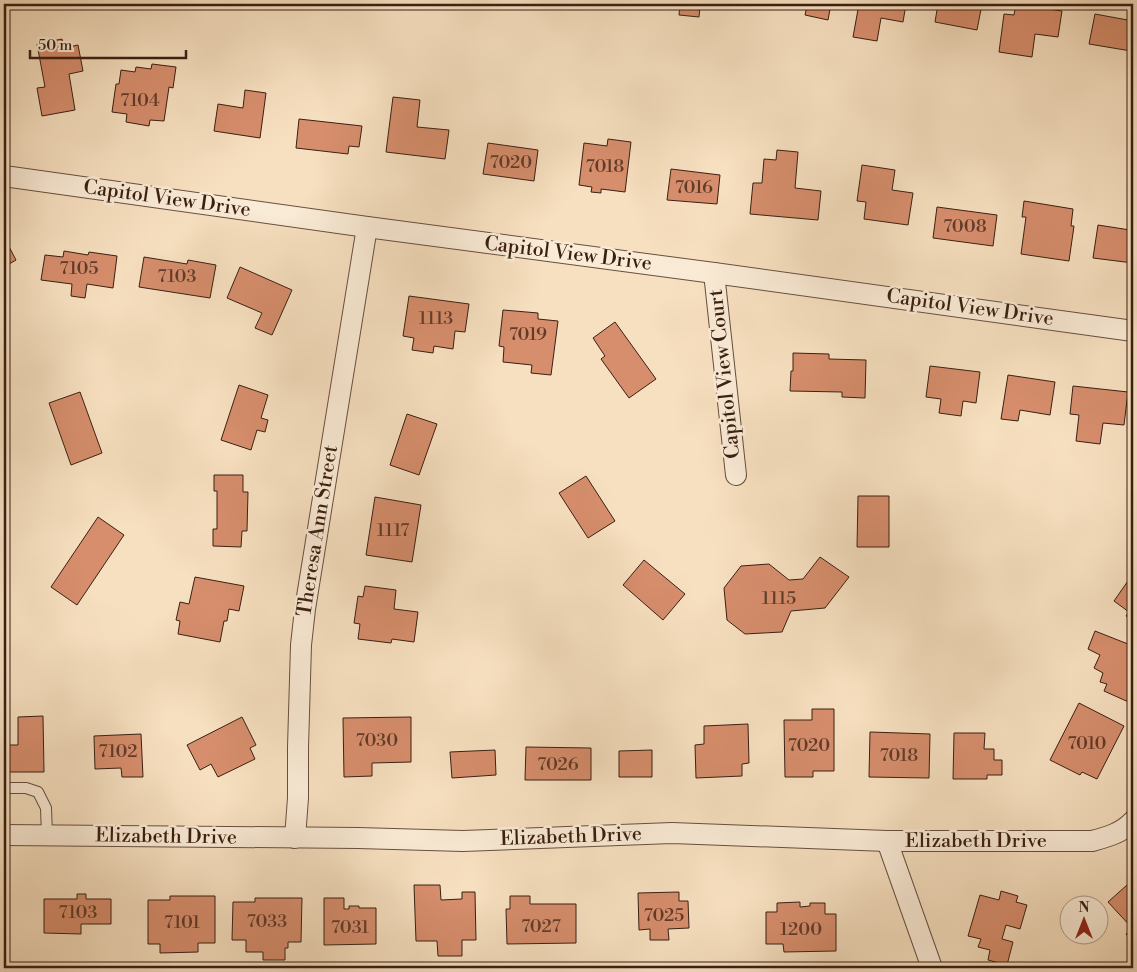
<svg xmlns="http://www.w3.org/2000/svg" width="1137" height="972" viewBox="0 0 1137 972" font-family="'Libre Bodoni',serif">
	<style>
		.building { fill: #d78e6d; stroke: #391f13 }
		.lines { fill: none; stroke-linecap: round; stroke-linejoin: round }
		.service-casing { stroke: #684f3e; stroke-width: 12 }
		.minor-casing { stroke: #684f3e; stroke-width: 22 }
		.service { stroke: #faebd6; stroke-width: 10 }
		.minor { stroke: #faebd6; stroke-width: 20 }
		.labels { text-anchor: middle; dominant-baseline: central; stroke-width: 5; stroke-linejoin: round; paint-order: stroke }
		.number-label { font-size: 18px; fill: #603b2a }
		.street-label { font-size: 20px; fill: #391f13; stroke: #faebd6 }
	</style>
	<rect width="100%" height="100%" fill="#f7e0c0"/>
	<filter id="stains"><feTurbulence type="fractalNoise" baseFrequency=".004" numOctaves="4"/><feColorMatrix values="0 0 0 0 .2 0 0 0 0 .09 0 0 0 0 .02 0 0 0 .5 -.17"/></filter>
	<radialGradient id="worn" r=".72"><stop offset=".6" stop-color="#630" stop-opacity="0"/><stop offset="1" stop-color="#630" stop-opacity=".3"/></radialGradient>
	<!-- building -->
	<g class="building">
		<path d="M680,4h36v4l-16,-2 -1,11 -20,-2z"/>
		<path d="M798,4h33l-3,16 -23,-5 2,-9z"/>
		<path d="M859,4h47l-3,18 -22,-4 -4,23 -24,-4z"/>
		<path d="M938,4h44l-5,26 -42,-8z"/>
		<path d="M1016,4h19l-1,3 28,4 -4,26 -23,-3 -3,23 -33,-5 5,-38 10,1z"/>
		<path d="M1095,14l38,7v15l-2,15 -42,-7z"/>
		<path d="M62,39l2,9 14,-3 5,26 -14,3 6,36 -33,6 -5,-28 8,-1 -8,-43z"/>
		<path d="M152,64l24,3 -3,21 -4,-1 -5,34 -14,-1 -1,6 -23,-4 1,-8 -15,-2 4,-28h3l2,-14 14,2 1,-5 15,2z"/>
		<path d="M245,90l21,3 -6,45 -46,-7 4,-27 25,4z"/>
		<path d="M393,97l27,3 -3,27 32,3 -4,29 -59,-7z"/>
		<path d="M299,119l63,7 -3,21 -10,-1 -1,8 -52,-6z"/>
		<path d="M608,139l23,3 -6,50 -24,-3v4l-10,-1 1,-5 -13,-2 5,-42 23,3z"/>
		<path d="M488,143l50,7 -4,31 -51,-7z"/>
		<path d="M777,150l21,2 -3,36 26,3 -3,29 -68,-6 3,-31h9l2,-24 12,1z"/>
		<path d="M862,165l33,5 -3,20 21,3 -5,32 -44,-6 2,-17 -9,-1z"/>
		<path d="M671,169l49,6 -3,29 -50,-4z"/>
		<path d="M1024,201l49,8 -2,17h3l-5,35 -48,-7 5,-37h-4z"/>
		<path d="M937,207l60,8 -4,31 -60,-8z"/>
		<path d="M1098,225l32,5 -1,3 4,1v29l-40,-5z"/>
		<path d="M4,237l12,23 -12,7z"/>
		<path d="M64,251l24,4 1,-3 28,4 -4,32 -26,-4 -2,14 -14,-2 1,-12 -31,-4 4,-25 18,2z"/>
		<path d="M144,257l43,7 1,-4 28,5 -6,33 -71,-11z"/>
		<path d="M240,267l52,23 -20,45 -17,-7 7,-15 -35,-15z"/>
		<path d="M409,296l60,8 -4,28 -10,-1 -2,18 -19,-3 -1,7 -21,-3 2,-12 -11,-2z"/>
		<path d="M503,310l35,3v6l20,2 -7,54 -20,-2 1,-8 -29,-3 1,-15 -5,-1z"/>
		<path d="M615,322l41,57 -27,19 -28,-39 4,-3 -12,-18z"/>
		<path d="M793,353l36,1v5l37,1 -1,38 -23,-1v-5l-52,-1 1,-20h2z"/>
		<path d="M930,366l50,6 -4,31 -13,-2 -2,15 -22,-3 2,-14 -15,-2z"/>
		<path d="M1008,375l47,7 -5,33 -30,-5 -2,11 -17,-2z"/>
		<path d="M239,385l29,10 -7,23 7,2 -3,12 -8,-2 -6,20 -30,-10z"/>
		<path d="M1073,386l55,6 -4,33 -21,-2 -3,21 -24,-3 3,-26 -9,-1z"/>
		<path d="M80,392l22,61 -31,12 -22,-62z"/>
		<path d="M407,414l30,10 -18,51 -29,-10z"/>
		<path d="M214,475h29v17h5l-1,39h-5l-1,16 -28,-1v-17h4v-38h-3z"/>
		<path d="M586,476l29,45 -27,17 -29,-45z"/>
		<path d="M858,496h31v51h-32z"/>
		<path d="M375,497l46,8 -9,57 -46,-7z"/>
		<path d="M98,517l26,18 -47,70 -26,-18z"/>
		<path d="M820,557l29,20 -24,31 -34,3 -9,21 -37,2 -18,-14 -3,-32 17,-22 28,-2 20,16 14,-1z"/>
		<path d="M644,560l41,34 -22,26 -40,-35z"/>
		<path d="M195,577l49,9 -5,25 -10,-2 -2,12h-3l-4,21 -42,-8 2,-13 -4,-1 4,-18 9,2z"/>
		<path d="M1130,578l3,2v41l-7,-5 3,-4 -15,-11z"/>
		<path d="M365,586l31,4 -2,19 24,3 -4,30 -22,-3 -1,4 -33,-4 2,-15 -6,-1 4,-27 5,1z"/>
		<path d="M1095,631l38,15v58l-29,-13 3,-7 -7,-2 3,-9 -9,-5 6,-13 -12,-6z"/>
		<path d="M1079,703l45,23 -27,53 -15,-7 -2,3 -30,-15z"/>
		<path d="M812,709h22v62h-21v6h-28l-1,-57h28z"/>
		<path d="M43,716l1,56h-40v-27h14v-28z"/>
		<path d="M242,717l14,28 -6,3 5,11 -37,18 -7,-13 -11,6 -13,-25z"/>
		<path d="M411,717v45l-39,1v13l-28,1 -1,-59z"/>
		<path d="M748,724l1,39 -7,1v12l-46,2 -1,-33 9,-1v-18z"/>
		<path d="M870,732l60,2 -1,44 -60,-1z"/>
		<path d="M954,733h31l-1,16h10v11h8v15h-15v4h-34z"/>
		<path d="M141,734l2,43h-21l-1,-9 -26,1 -1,-33z"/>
		<path d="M526,747l65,1v32h-66z"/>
		<path d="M495,750l1,25 -44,3 -2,-26z"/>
		<path d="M652,750v27h-33v-26z"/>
		<path d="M414,885h26l1,15 21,-1v-7h13l1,48h-14v16h-24l-1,-15h-21z"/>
		<path d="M1127,885l6,7v50l-7,-8 6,-6 -24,-26z"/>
		<path d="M1001,891l17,5 -2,6 11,3 -7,24 -14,-4 -4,14 11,3 -6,23 -19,-5 2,-10 -12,-3 3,-8 -13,-3 12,-41 19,5z"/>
		<path d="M679,892v9h9l1,27 -21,1 1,11h-19v-11l-11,1 -1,-37z"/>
		<path d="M77,894h9v5h25v25h-30v10l-37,-1v-34h33z"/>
		<path d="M170,896h45v47h-17v9l-38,1v-9h-12v-44h22z"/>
		<path d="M510,896h20v8h46v39l-69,1 -1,-35h4z"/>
		<path d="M255,898h47l-1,44h-13v6h-3v12h-22v-8h-17v-12h-14l1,-38h22z"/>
		<path d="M324,898h20v11h5v-3h10v2h17v36l-52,1z"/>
		<path d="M800,902v5l10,-1v-3h15v11h11v37l-52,1 -1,-8h-17v-32h11v-9z"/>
	</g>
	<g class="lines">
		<defs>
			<path id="service" d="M4,788h22l12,4 8,16 1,27"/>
			<g id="minor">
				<path d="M4,176l363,51 347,46 419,58"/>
				<path d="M714,273l22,202"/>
				<path d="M4,835l354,3 105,3 209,-8 215,8h205c15,-4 30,-8 41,-20"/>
				<path d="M295,838l3,-40v-51l3,-102 4,-36 62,-382"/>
				<path d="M887,841l45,127"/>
			</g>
		</defs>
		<!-- service casing -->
		<use href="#service" class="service-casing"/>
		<!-- minor casing -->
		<use href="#minor" class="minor-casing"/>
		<!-- service -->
		<use href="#service" class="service"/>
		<!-- minor -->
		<use href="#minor" class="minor"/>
	</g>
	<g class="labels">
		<!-- number labels -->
		<g class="number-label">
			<text x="140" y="100">7104</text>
			<text x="511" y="162">7020</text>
			<text x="605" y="166">7018</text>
			<text x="694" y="187">7016</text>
			<text x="965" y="226">7008</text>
			<text x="79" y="268">7105</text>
			<text x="177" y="276">7103</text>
			<text x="436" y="318">1113</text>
			<text x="528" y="334">7019</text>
			<text x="393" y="530">1117</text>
			<text x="779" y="598">1115</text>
			<text x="377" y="740">7030</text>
			<text x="1087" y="743">7010</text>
			<text x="809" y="745">7020</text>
			<text x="118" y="751">7102</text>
			<text x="899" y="755">7018</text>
			<text x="558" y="764">7026</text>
			<text x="78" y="912">7103</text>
			<text x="664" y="915">7025</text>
			<text x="267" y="921">7033</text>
			<text x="182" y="922">7101</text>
			<text x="541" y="926">7027</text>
			<text x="350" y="927">7031</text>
			<text x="801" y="929">1200</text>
		</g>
		<!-- street labels -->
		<g class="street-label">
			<text transform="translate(167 199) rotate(8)">Capitol View Drive</text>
			<text transform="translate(568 254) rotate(7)">Capitol View Drive</text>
			<text transform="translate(970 308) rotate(8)">Capitol View Drive</text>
			<text transform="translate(725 374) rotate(-96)">Capitol View Court</text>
			<text transform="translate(318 531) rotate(-81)">Theresa Ann Street</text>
			<text transform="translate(166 837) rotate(1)">Elizabeth Drive</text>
			<text transform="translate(571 837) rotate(-2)">Elizabeth Drive</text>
			<text x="976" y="841">Elizabeth Drive</text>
		</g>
	</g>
	<!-- margin -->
	<rect width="1137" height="972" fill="none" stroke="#f7e0c0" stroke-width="20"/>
	<rect x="5" y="5" width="1127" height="962" fill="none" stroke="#391f13" stroke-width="2.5"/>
	<rect x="10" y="10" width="1117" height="952" fill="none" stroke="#391f13"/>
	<!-- north arrow -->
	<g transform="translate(1084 920)"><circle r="24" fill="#faebd6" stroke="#ad9988"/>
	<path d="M0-4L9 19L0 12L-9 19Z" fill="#8f2418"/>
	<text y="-8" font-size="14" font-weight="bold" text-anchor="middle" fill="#391f13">N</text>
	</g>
	<!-- scale -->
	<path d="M30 50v8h156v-8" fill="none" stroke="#391f13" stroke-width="2.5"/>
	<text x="38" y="50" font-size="15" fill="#391f13" stroke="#faebd6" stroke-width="4" paint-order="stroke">50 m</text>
	<rect width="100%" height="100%" filter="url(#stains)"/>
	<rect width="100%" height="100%" fill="url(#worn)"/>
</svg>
